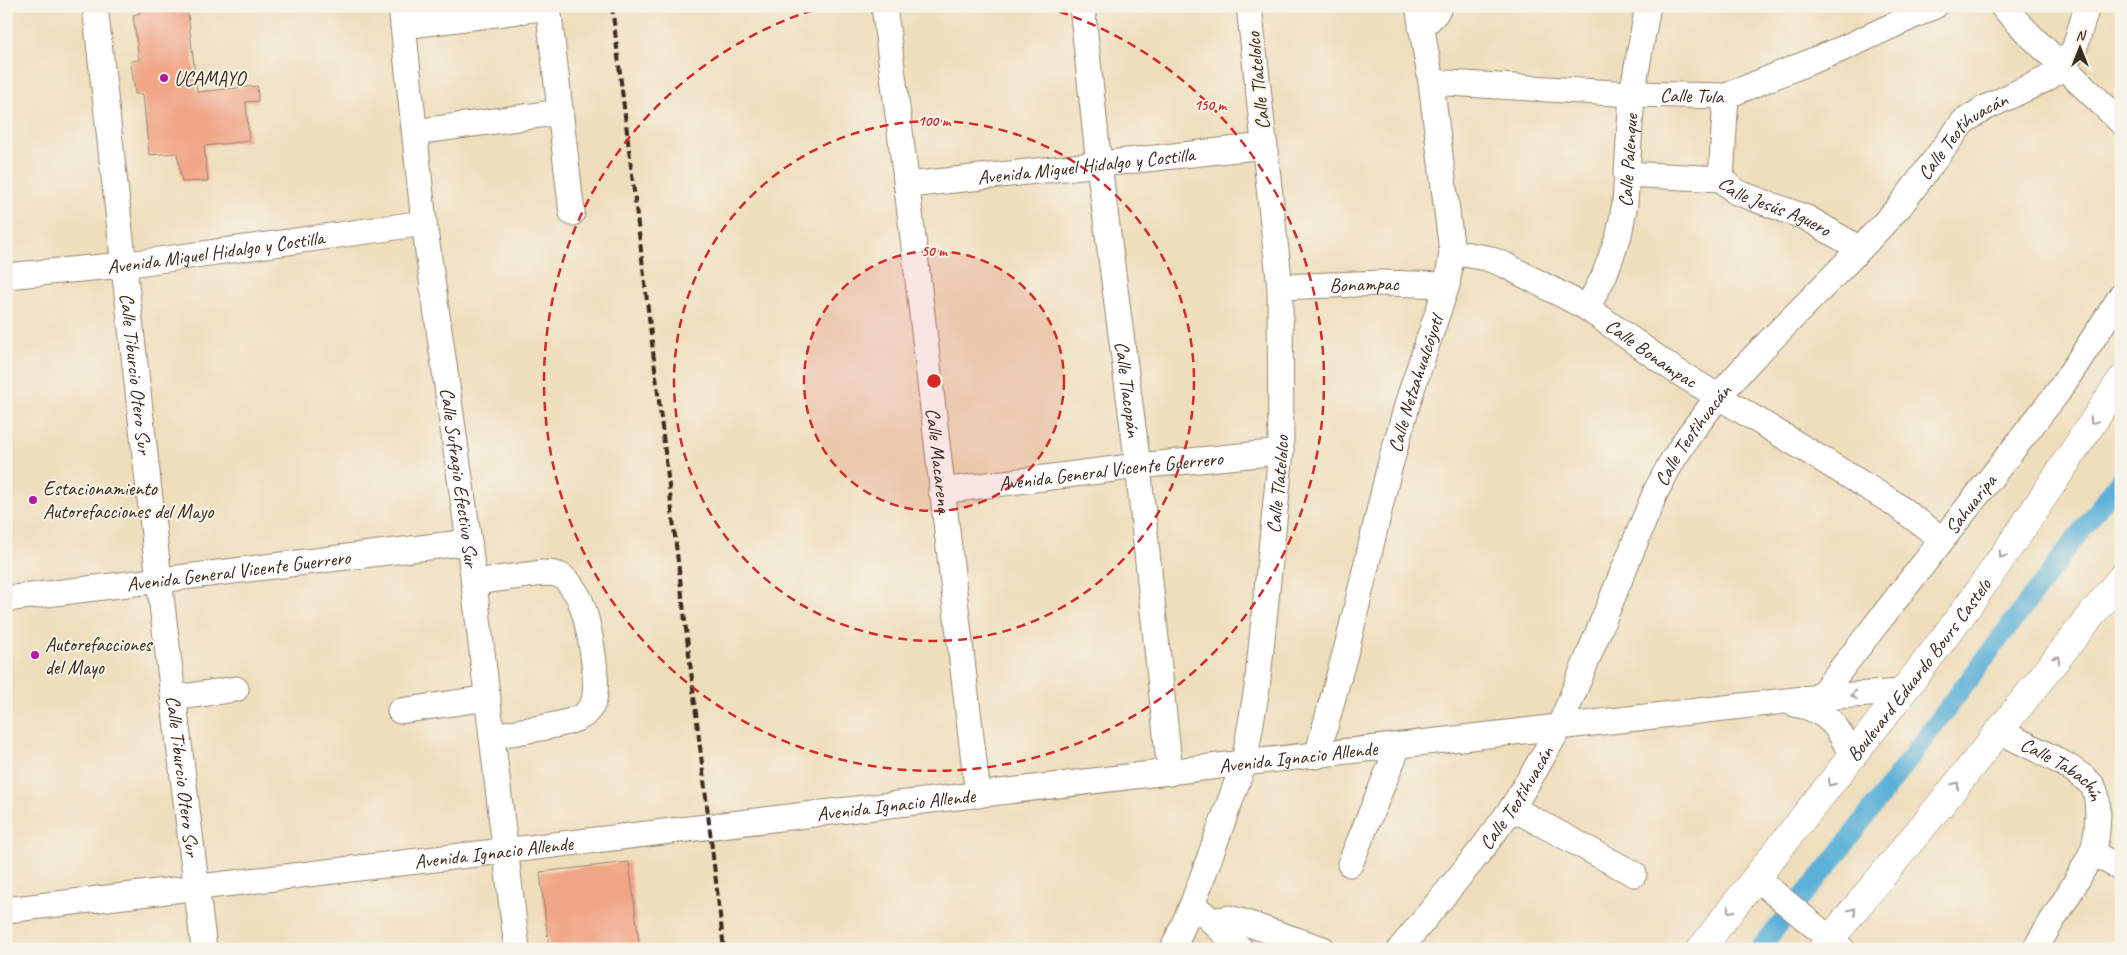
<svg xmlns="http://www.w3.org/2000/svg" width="2127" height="955" viewBox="0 0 2127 955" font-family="Caveat,sans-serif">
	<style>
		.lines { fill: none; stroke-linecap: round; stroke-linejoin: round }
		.canal { stroke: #5bb1d8; stroke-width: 19 }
		.building { fill: #f1a688 }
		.minor-casing { stroke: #95846d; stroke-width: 27 }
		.major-casing { stroke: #95846d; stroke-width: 29 }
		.minor { stroke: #fff; stroke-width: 25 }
		.major { stroke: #fff; stroke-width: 28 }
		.rail { stroke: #3b2a1e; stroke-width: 4; stroke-dasharray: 8 4; stroke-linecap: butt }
		.oneway { stroke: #a79f9a }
		.ring { fill: none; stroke: #d62828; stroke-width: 2.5; stroke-dasharray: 9 6 }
		.poi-dot { fill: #b5179e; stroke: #f7f3e8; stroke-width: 2 }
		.labels { text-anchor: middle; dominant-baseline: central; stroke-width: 4; stroke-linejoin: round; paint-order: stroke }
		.poi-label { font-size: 20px; fill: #3b2a1e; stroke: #f7f3e8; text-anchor: start }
		.street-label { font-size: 20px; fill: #3b2a1e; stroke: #f7f3e8 }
		.centre { fill: #d62828; stroke: #f7f3e8; stroke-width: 2.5 }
		.ring-label { font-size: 15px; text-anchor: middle; font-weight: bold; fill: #d62828; stroke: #f7f3e8; stroke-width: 4; stroke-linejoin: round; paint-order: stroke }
	</style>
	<rect width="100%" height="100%" fill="#f7f3e8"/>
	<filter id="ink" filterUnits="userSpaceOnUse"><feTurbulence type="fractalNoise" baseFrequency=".02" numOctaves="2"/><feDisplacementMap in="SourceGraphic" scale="10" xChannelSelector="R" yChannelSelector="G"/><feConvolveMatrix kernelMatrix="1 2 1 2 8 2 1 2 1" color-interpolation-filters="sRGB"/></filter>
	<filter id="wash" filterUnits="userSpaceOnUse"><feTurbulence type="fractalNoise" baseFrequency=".0096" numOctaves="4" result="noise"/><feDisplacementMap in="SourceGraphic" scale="20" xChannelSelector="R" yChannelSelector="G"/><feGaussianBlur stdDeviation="1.12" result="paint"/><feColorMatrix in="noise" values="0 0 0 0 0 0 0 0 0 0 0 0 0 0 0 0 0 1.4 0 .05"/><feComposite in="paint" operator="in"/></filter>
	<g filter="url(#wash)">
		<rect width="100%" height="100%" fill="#efdebc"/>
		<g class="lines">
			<!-- canal -->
			<path class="canal" d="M1759,949l71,-85 291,-386"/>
		</g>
		<g id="blocks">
			<!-- building -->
			<g class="building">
				<path d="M139,6h48l10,86 60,-6 1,15 -12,1 3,39 -45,5 4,35 -26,1 -5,-29 -28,2 -6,-61h-8l-4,-33 8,-1 -6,-45 7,-2z"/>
				<path d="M629,862l11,87h-91l-9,-77z"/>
			</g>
		</g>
	</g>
	<g filter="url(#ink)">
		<use href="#blocks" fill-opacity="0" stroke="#95846d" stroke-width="1"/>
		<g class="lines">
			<defs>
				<g id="minor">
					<path id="s1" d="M95,6l64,574 45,369"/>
					<path id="s2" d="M401,6l23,217 45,319 48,407"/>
					<path d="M548,6l24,207"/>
					<path id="s3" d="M884,6c35,263 62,526 94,789"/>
					<path id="s4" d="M1082,6l17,159 39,301 32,307"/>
					<path d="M2002,6l29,30 90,86"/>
					<path d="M403,26l146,-19"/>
					<path d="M1421,28l14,-14 5,-8"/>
					<path id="s5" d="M1431,82l201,12 94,2 118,-48 91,-42"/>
					<path d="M415,132l146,-20"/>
					<path id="s6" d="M1626,174l95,5 15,13 71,26 53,31"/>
					<path d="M1721,179l5,-83"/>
					<path id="s7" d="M908,185l357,-39"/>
					<path id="s8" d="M1452,252l35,6 18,7 82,43 86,61 219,133 50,37"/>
					<path id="s9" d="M6,276l117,-11 301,-42"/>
					<path id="s10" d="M1280,287l102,-4 65,2"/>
					<path id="s11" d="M1587,308l17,-32 15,-41 6,-32 7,-109 16,-88"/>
					<path id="s12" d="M941,491l197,-25 143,-14"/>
					<path d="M474,582l69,-9c6,0 13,0 18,3 7,4 16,17 19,24 8,20 22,87 12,105 -2,3 -5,7 -7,9 -14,12 -73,18 -93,22"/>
					<path id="s13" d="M6,599l463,-57"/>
					<path d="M174,698l62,-9"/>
					<path d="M1795,704c34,7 44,23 57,53"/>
					<path id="s14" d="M1813,705l245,-313 63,-96"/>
					<path d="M400,711l88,-13"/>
					<path id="s15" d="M1999,731c27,14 71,32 92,53 11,11 7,57 0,70 -16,33 -38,64 -56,95"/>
					<path id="s16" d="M1317,756l31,-113 41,-174 21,-74 37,-110 5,-33 -21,-170 -13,-76"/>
					<path d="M1512,808l122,66"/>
					<path d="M2092,853l29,15"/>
					<path d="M1350,864l48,-117"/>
					<path d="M1755,877l87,72"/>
					<path id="s17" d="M6,910l1238,-147 576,-66 83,-5"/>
					<path d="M1203,913l38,36"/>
					<path d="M1212,921l17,-3 11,3 83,28"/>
					<path id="s18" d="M1173,949l20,-46 51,-140 13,-75 24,-236 -1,-165 -31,-281"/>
					<path id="s19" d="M1400,949l82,-100 30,-41 23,-38 24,-42 97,-237 15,-28 18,-28 29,-38 29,-33 113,-115 40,-43 63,-84 22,-14 61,-29 17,-12 12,-20 12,-41"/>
				</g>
				<g id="major">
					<path id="s20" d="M1701,949c88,-117 183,-228 269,-346 53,-73 101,-149 151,-223"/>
					<path d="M1822,949l124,-151 175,-220"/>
				</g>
			</defs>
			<!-- minor casing -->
			<use href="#minor" class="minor-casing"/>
			<!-- major casing -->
			<use href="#major" class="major-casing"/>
			<!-- minor -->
			<use href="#minor" class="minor"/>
			<!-- major -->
			<use href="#major" class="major"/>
			<!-- rail -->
			<path class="rail" d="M612,6l112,943"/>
		</g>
		<!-- one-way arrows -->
		<defs><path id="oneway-chevron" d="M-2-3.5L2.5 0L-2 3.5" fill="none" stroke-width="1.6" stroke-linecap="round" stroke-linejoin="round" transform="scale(1.25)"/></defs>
		<g class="oneway">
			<use href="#oneway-chevron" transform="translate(2093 421) rotate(124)"/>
			<use href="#oneway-chevron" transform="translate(2002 555) rotate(124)"/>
			<use href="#oneway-chevron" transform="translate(2057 659) rotate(-51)"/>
			<use href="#oneway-chevron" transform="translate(1854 695) rotate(177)"/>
			<use href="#oneway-chevron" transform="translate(1831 783) rotate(129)"/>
			<use href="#oneway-chevron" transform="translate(1956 785) rotate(-51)"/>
			<use href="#oneway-chevron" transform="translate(1730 910) rotate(127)"/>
			<use href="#oneway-chevron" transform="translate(1853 911) rotate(-51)"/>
		</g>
	</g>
	<!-- distance rings -->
	<circle cx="934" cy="381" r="130" fill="#d62828" fill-opacity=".12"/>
	<g class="ring">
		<circle cx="934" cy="381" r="130"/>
		<circle cx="934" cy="381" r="260"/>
		<path d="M1045 7A390 390 0 1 1 823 7"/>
	</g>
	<!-- markers -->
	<g class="poi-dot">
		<circle cx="164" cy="78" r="5"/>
		<circle cx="33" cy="500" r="5"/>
		<circle cx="35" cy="655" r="5"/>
	</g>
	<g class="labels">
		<!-- poi labels -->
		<g class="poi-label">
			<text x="174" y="78">UCAMAYO</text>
			<text x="43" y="488">Estacionamiento<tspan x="43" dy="23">Autorefacciones del Mayo</tspan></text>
			<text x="45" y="644">Autorefacciones<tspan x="45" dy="23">del Mayo</tspan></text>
		</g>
		<!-- street labels -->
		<g class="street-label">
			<text transform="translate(1258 81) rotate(-96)">Calle Tlatelolco</text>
			<text stroke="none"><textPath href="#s5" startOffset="261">Calle Tula</textPath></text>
			<text stroke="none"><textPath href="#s19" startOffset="1001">Calle Teotihuacán</textPath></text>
			<text stroke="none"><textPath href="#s11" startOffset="155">Calle Palenque</textPath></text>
			<text stroke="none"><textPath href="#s7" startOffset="179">Avenida Miguel Hidalgo y Costilla</textPath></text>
			<text stroke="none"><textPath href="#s6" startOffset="156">Calle Jesús Aguero</textPath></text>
			<text stroke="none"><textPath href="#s9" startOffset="211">Avenida Miguel Hidalgo y Costilla</textPath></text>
			<text stroke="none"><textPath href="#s10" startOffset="84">Bonampac</textPath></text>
			<text stroke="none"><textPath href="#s8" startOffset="226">Calle Bonampac</textPath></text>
			<text stroke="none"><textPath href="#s1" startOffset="370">Calle Tiburcio Otero Sur</textPath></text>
			<text stroke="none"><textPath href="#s16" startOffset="385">Calle Netzahualcóyotl</textPath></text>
			<text stroke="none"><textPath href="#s4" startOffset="386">Calle Tlacopán</textPath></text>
			<text stroke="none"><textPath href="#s19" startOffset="596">Calle Teotihuacán</textPath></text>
			<text stroke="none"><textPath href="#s3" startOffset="458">Calle Macarena</textPath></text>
			<text stroke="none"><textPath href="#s12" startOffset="171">Avenida General Vicente Guerrero</textPath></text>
			<text stroke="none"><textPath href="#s2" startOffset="475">Calle Sufragio Efectivo Sur</textPath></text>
			<text stroke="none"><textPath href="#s18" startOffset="480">Calle Tlatelolco</textPath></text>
			<text stroke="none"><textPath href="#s14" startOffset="255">Sahuaripa</textPath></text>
			<text stroke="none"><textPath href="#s13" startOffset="234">Avenida General Vicente Guerrero</textPath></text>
			<text stroke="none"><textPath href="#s20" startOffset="354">Boulevard Eduardo Bours Castelo</textPath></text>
			<text stroke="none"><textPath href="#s17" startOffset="1301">Avenida Ignacio Allende</textPath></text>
			<text stroke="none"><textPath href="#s15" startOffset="75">Calle Tabachín</textPath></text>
			<text stroke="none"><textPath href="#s1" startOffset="775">Calle Tiburcio Otero Sur</textPath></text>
			<text stroke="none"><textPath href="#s19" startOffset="191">Calle Teotihuacán</textPath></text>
			<text stroke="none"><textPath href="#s17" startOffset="896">Avenida Ignacio Allende</textPath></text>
			<text stroke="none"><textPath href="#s17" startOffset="491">Avenida Ignacio Allende</textPath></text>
		</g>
	</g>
	<circle cx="934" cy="381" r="8" class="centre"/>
	<g class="ring-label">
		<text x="1210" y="110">150 m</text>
		<text x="934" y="126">100 m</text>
		<text x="934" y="256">50 m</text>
	</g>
	<!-- margin -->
	<rect width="2127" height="955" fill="none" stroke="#f7f3e8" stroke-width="25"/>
	<!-- north arrow -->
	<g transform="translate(2080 48)" stroke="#f7f3e8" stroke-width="4" paint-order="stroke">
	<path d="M0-4L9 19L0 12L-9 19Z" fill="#3b2a1e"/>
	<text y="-8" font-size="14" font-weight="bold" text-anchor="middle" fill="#3b2a1e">N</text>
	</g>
</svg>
